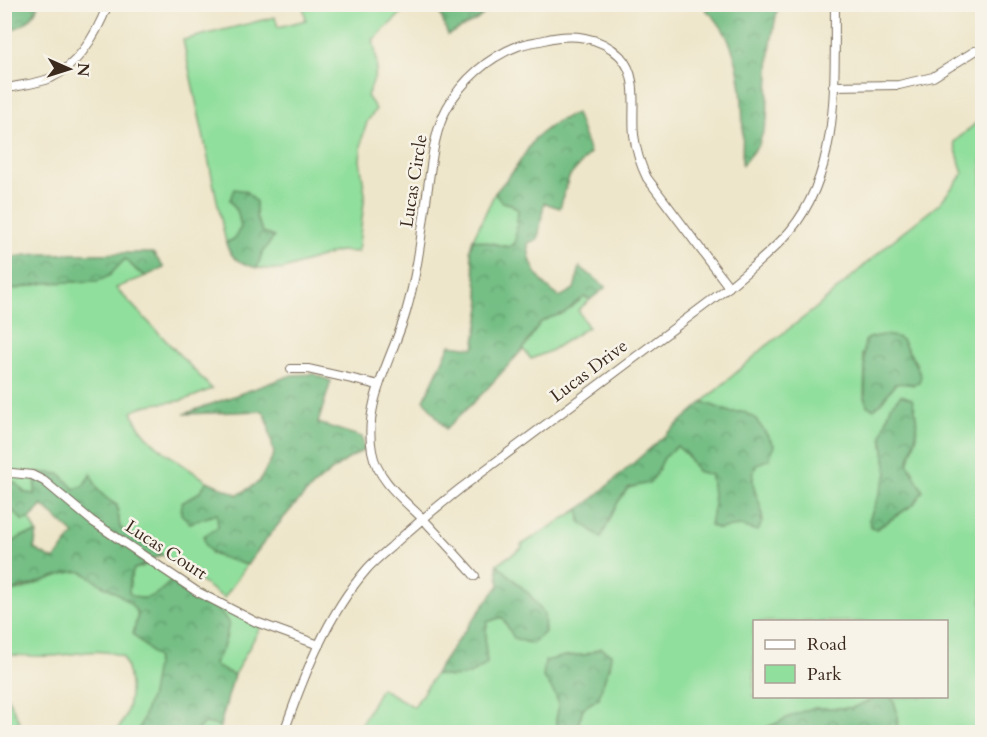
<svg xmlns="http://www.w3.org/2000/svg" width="987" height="737" viewBox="0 0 987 737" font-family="Cardo,serif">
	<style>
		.green { fill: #91df9d; stroke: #66845e; stroke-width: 1.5; fill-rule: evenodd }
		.forest { fill: url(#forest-crowns); stroke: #587451; stroke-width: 1.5 }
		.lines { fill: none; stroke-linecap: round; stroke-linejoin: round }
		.minor-casing { stroke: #7a6c5a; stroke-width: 10 }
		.minor { stroke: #fff; stroke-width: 8 }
		.labels { text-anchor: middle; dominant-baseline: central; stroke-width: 5; stroke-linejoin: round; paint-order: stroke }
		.street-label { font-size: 18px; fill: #3b2a1e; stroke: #f7f3e8 }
	</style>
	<defs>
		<pattern id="forest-crowns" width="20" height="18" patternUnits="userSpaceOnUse" patternTransform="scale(1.5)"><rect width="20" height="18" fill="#74be84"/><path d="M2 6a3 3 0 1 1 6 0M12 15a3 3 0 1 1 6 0" fill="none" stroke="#609b6b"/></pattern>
	</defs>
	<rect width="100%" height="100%" fill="#f7f3e8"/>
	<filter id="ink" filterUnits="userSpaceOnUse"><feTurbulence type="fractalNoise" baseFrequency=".0167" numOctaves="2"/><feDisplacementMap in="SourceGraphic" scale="12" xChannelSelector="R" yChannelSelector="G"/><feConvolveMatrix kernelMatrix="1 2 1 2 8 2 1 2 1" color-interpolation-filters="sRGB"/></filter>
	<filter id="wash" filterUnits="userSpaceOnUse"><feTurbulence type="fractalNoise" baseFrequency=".008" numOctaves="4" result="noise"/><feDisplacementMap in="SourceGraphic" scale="24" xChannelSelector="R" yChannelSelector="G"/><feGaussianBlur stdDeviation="1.35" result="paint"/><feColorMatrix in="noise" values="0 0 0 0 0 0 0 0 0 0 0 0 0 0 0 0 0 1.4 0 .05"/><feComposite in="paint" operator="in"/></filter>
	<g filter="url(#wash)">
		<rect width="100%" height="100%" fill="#eee6ca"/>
		<!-- green -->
		<g class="green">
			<path d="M303,5h157l-7,7 -13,1 -34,-4 -33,31c6,26 5,32 -6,56l9,13 -9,13 -5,17 -2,21 5,34 -7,58 -19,-1 -58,19 -24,-2 5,-15 11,-16 -10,-5 -7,-15v-15l-26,-2 8,13 3,15 -7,11 -8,4 -43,-203 92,-23 3,10 28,-7z"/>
			<path d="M982,118v614h-85c1,-12 1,-24 -6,-35l55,-1v-74h-192v74l124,1 -26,11h-23l-60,18 -10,6h-183l7,-24 16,-10 3,-17 8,-14 -9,-19 -16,7 -20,1 -22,21c6,8 14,17 15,26 2,13 -6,14 1,29h-202l24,-44 33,19 21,-33 15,3 37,-13 -2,-21 2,-21 15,-5 12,21 18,6 13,-12 -15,-37 -33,-31 25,-16 -1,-3 58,-36 1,12 21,16 17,-35 10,-14 21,-6 6,-6 9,-18 13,-12 10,9 10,16 14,4 7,54 45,-8c-2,-22 -17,-35 -6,-57l-13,-52h-14l-27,-10 62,-55 50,-38 77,-68 47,-37 24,-30 -9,-32zM902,340l15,25 -4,20 -10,-3 -8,2 -14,19 -7,5 -10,-10 1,-30 -3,-14zM891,406l26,30 -9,28 6,9v31l-37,25 -8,-9 18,-46 -5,-39z"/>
			<path d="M495,193l7,9 9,2 7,6 -3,33 -6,4 -36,-8z"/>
			<path d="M125,259l13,13 8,4 -30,12 96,101c-11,4 -22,10 -33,12 -17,3 -32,1 -47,11 9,30 50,51 75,69l-7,11 -18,11 8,20 27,-10 1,14 -14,9 7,18 36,11 -23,33 -81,-57 -23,-13 -3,-23c-15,-8 -21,-16 -26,-31l-8,12 -9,3 -14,-15 -24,-2 -1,22 -10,-1c-6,-8 -10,-12 -20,-13l-1,-186 6,-4 34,-7 54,-2 11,-5z"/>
			<path d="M584,297l7,2 -13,11 10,17 -38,24 -19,8 -8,-10 17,-27 9,-4 15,-5z"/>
			<path d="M4,509l9,1 9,10 8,-1 7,14 -15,3 -17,12z"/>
			<path d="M149,562l23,18c-11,12 -27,26 -43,13l1,-14 4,-10 8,-2z"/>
			<path d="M69,571h12l38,23 15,13 4,7c-8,24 5,27 19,44 1,24 -10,52 -19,74h-22c17,-22 18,-50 7,-75 -24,-11 -46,-2 -71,-1 -16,1 -32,-1 -47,-1l-1,-62 17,-3z"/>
			<path d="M198,597l63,29 -27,49 -18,-8 -2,-4c21,-34 18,-45 -16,-66z"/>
			<path d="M5,694l6,10 13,28h-19z"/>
			<path d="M204,723l16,3 -1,6h-24z"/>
		</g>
		<!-- forest -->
		<g class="forest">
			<path d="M5,4h33v1c-6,17 -17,23 -33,26z"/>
			<path d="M710,4l68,1 -8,44 -3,71 -8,24 -17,21c1,-49 6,-121 -37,-156z"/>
			<path d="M460,5v-1l34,1 -17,15 -29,15 -8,-22 13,-1z"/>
			<path d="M576,113l14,40 -21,24 -9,31 -16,-5 -6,36 -10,4c0,23 13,42 32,54l14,-8 6,-22 26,20 -15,12 -7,-2 -20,16 -15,5 -9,5 -17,26 -39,43 -38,37 -22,-29 26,-55 24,3 7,-41 -11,-58 3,-10 35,8 7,-3 3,-34 -7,-6 -9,-2 -7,-9 20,-24 20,-31 21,-16z"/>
			<path d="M234,189l12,2 10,11v15l7,15 11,5 -12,16 -5,15c-15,-4 -27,-9 -31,-25l8,-4 7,-12 -3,-14 -8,-13z"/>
			<path d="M124,253h29l11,15 -18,8 -7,-4 -14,-13 -16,17 -11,5 -54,2 -34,7 -5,4v-33c17,-12 93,-5 119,-8z"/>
			<path d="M883,335l14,2 5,3 19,35 -2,8c-8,3 -15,-1 -24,1l-14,19 -7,6 -7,-3c-4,-11 -1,-23 -2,-35 0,-12 -3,-17 0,-30l4,-3z"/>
			<path d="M314,374l17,7 -13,42 44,14 2,13c-50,26 -84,70 -117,115 -16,-6 -44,-7 -43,-29l14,-9 -1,-13 -27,9 -9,-9 1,-11 18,-11 7,-11 31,14 21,-13 15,-28 -7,-35 -4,-8 -79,3 108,-39z"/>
			<path d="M901,395l11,4c9,28 4,38 -4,65l15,27 -9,13 -38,25 -5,-2 -2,-7 18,-46 -5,-39 9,-29z"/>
			<path d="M703,402l27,10h14l11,6 19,27 -4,14 -13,5c-15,28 16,40 1,67l-18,-5 -22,3 -8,-4 4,-20 -3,-30 -14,-4 -10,-16 -10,-9 -13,12 -9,18 -6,7 -21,5 -10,14 -17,36 -21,-17 -1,-12 10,-7z"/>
			<path d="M36,472l24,2 14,15 9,-3 8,-12c5,15 11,23 26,31l3,23 42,27c-11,3 -17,11 -28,14l-4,10 -1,14c16,13 32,-1 43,-13 20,12 44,23 57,44l-6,24 -9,15 2,4 18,8 -14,51 -16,-3 -9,9h-57l13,-37 6,-37 -24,-24 5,-20c-8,-14 -22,-22 -36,-29 -7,-4 -13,-10 -20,-13 -12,-4 -61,18 -77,21v-45l17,-12 15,-3 -3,16 20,11 20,-26 -32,-29 -12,14 -8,1 -9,-9 -8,-2 -1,-29c11,1 15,5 21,13l10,1z"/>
			<path d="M497,564l33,31 14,19 1,18 -13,12 -18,-6 -12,-21 -15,5 -2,21 2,21c-22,14 -26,15 -52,10l20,-30 44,-59z"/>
			<path d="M601,648l10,6c-1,17 -9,27 -12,44l-16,10 -7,24h-17c-7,-15 1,-16 -1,-29 -1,-9 -9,-18 -15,-26l2,-16 20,-5 20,-1z"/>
			<path d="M878,697h13c7,11 7,23 6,35h-138l34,-17 19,-7h40z"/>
		</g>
	</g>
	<g filter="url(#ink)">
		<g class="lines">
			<defs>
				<g id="minor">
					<path d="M833,86l66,-1 34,-8 42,-26"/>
					<path d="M4,89c15,-4 33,-5 47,-11 29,-14 46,-45 57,-74"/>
					<path d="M291,369h17l71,16"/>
					<path d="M4,474l8,-1 20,2 12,6 48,40 104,70 60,31 63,23"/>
					<path d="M475,576c-17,-19 -34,-38 -52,-57 -19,-19 -46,-39 -51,-68 -9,-49 21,-94 34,-139 12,-41 16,-83 22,-125 4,-27 6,-55 19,-79 15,-28 42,-51 71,-62 8,-3 18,-4 26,-6 27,-7 56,-4 76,16 20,21 11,53 14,79 2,16 6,29 13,43l82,109"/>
					<path d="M284,732c20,-57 43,-117 83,-163 7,-8 16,-15 24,-22 22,-21 46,-40 70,-59l268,-201c21,-18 43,-35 61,-56 51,-61 44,-152 45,-227"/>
				</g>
			</defs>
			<!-- minor casing -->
			<use href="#minor" class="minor-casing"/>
			<!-- minor -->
			<use href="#minor" class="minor"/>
		</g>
	</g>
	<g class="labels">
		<!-- street labels -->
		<g class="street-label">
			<text transform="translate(414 181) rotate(-81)">Lucas Circle</text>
			<text transform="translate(589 371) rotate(-37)">Lucas Drive</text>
			<text transform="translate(166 550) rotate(33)">Lucas Court</text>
		</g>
	</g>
	<!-- margin -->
	<rect width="987" height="737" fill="none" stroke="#f7f3e8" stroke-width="24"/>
	<!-- legend -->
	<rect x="753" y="620" width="195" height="78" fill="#f7f3e8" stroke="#aca397" stroke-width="1.5"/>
	<rect x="765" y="640" width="30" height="9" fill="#ffffff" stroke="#aca397" stroke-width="1.5"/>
	<text x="807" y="650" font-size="18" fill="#3b2a1e">Road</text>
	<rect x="765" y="665" width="30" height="18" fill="#91df9d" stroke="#aca397" stroke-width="1.5"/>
	<text x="807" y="680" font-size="18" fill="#3b2a1e">Park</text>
	<!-- north arrow -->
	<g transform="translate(69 69) rotate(93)" stroke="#f7f3e8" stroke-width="4.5" paint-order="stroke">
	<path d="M0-4.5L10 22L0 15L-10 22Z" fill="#3b2a1e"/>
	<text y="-9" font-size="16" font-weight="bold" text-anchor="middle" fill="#3b2a1e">N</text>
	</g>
</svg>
